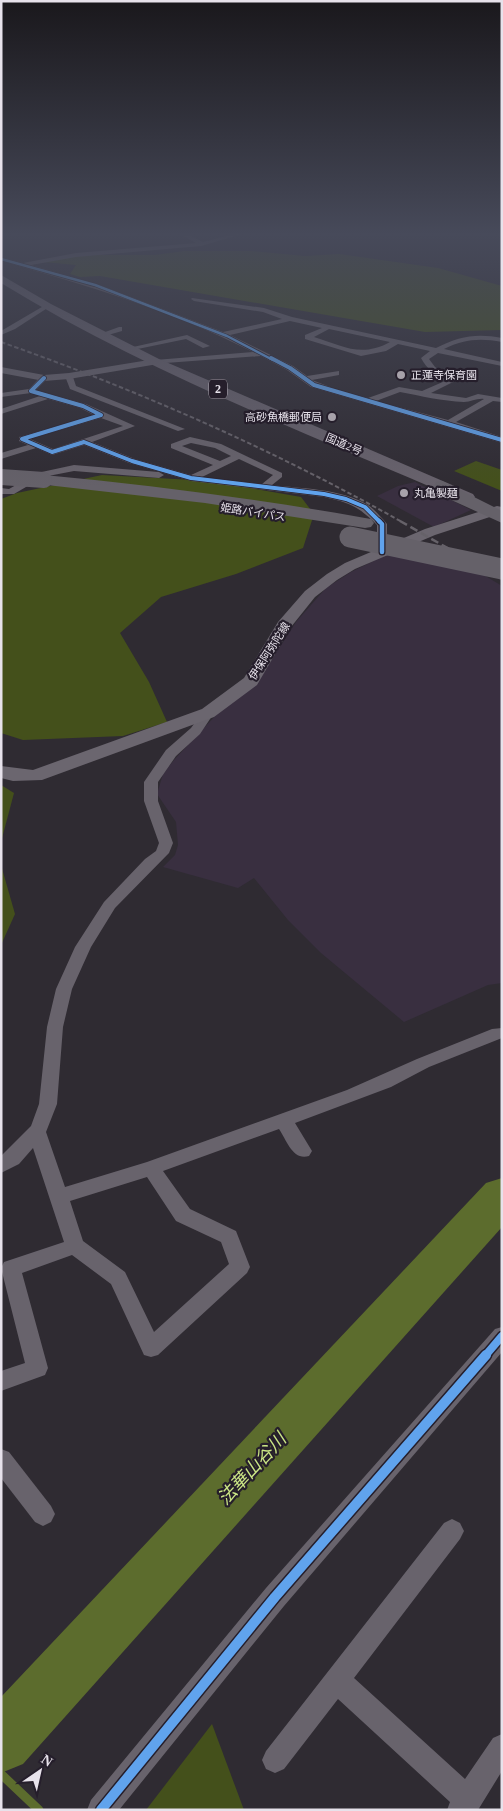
<svg xmlns="http://www.w3.org/2000/svg" width="503" height="1811" viewBox="0 0 503 1811" font-family="'Times New Roman','Noto Sans JP',serif">
	<style>
		.built { fill: #392f40 }
		.green { fill: #44501b }
		.lines { fill: none; stroke-linecap: round; stroke-linejoin: round }
		.stream { stroke: #5c6c2d; stroke-width: 9 }
		.river { fill: #5c6c2d; fill-rule: evenodd }
		.minor { fill: #68636c; fill-rule: evenodd }
		.tertiary { fill: #68636c; fill-rule: evenodd }
		.secondary { fill: #6b666f; fill-rule: evenodd }
		.trunk { fill: #68626c; fill-rule: evenodd }
		.motorway { fill: #656169; fill-rule: evenodd }
		.rail-far1 { stroke: #666269; stroke-width: 2; stroke-dasharray: 4.5 2.5; stroke-linecap: butt }
		.rail { stroke: #666269; stroke-width: 2.5; stroke-dasharray: 8 4; stroke-linecap: butt }
		.motorway-bridge-far1 { stroke: #656169; stroke-width: 16 }
		.motorway-bridge { stroke: #656169; stroke-width: 21 }
		.cycleway-far4-casing { stroke: #251e2b; stroke-width: 4 }
		.cycleway-far3-casing { stroke: #251e2b; stroke-width: 5.5 }
		.cycleway-far2-casing { stroke: #251e2b; stroke-width: 7 }
		.cycleway-far1-casing { stroke: #251e2b; stroke-width: 11 }
		.cycleway-casing { stroke: #251e2b; stroke-width: 13 }
		.cycleway-far4 { stroke: #60a3ed; stroke-width: 2.5 }
		.cycleway-far3 { stroke: #60a3ed; stroke-width: 4 }
		.cycleway-far2 { stroke: #60a3ed; stroke-width: 4.5 }
		.cycleway-far1 { stroke: #60a3ed; stroke-width: 8 }
		.cycleway { stroke: #60a3ed; stroke-width: 10 }
		.poi-dot { fill: #a7a2aa; stroke: #251e2b; stroke-width: 2 }
		.labels { text-anchor: middle; dominant-baseline: central; stroke-width: 4.5; stroke-linejoin: round; paint-order: stroke }
		.far-poi-label { font-size: 11px; fill: #e7e2eb; stroke: #251e2b; text-anchor: start }
		.far-street-label { font-size: 11px; fill: #e7e2eb; stroke: #251e2b }
		.shield { fill: #251e2b; stroke: #ada7b1; stroke-width: 1 }
		.shield-label { font-size: 12px; font-weight: bold; fill: #e7e2eb }
		.near-water-label { font-size: 18px; font-style: italic; fill: #cce786; stroke: #251e2b }
	</style>
	<rect width="100%" height="100%" fill="#2f2b32"/>
	<!-- built -->
	<g class="built">
		<path d="M415,482l56,28 -37,17 -57,-31 21,-10z"/>
		<path d="M394,551l75,15 33,20v397l-14,2 -84,37 -83,-69 -33,-33 -34,-42 -16,10 -75,-21 12,-12 3,-10 -2,-23 -19,-28 6,-20 11,-14 43,-46 39,-30 40,-62 30,-34 25,-16z"/>
	</g>
	<!-- green -->
	<g class="green">
		<path d="M184,251h68l53,5 34,-2 99,14 64,18v44l-77,2 -325,-56 -20,1 -10,-3 6,-9 -33,-3 35,-7h77z"/>
		<path d="M476,461l26,9v21l-48,-20z"/>
		<path d="M102,475l109,6 90,16 13,17 -11,34 -67,26 -75,23 -41,36 29,49 18,40 -44,14 -100,4 -22,-7v-234l16,-6z"/>
		<path d="M1,785l13,8 -13,49z"/>
		<path d="M1,865l14,49 -14,31z"/>
		<path d="M212,1724l32,86h-98z"/>
	</g>
	<g class="lines">
		<!-- stream -->
		<path class="stream" d="M1,1774l38,36"/>
		<!-- river -->
		<path class="river" d="M502,1178v49l-479,537 -22,9v-76l485,-514z"/>
		<!-- minor -->
		<g class="minor">
			<path d="M180,234h7l16,8 31,-8h8l-41,12 -125,11 -45,8 66,19 126,48 59,-13 -19,-7 -69,-11 -3,-2 1,-1 72,10 28,9 144,31c23,-12 41,-15 66,-10v4c-22,-4 -38,-3 -58,7l58,13v4l-64,-13 -9,6 6,8 20,14 -24,12 35,5 12,-4 24,4v4l-9,-1 -37,21 46,15v6l-191,-56 -24,-17 -26,-14 -109,8v-4h3l98,-8c-79,-40 -166,-67 -252,-91v-4l22,6 53,-10 120,-10zM290,321l32,7 -17,7v4l56,17 25,-5 12,-7 32,7 -9,7c6,11 14,17 24,23l-23,10 -23,-4 -31,11 -30,-8 -26,-10 27,-5v-4l-32,5 -14,-10 -63,-31zM329,329l61,13c-29,16 -47,4 -76,-5zM400,392c21,4 42,9 64,10 7,0 13,-4 20,-3l-36,21 -72,-19z"/>
			<path d="M47,304l2,1v2l-34,22 -14,6v-4z"/>
			<path d="M119,327h3v4l-21,6 -4,-2z"/>
			<path d="M187,335l23,11 -7,2 -17,-9 -58,12 -4,-2z"/>
			<path d="M66,374h6l4,12 109,43 -7,2 -108,-42 -5,-13z"/>
			<path d="M41,376l7,2 -12,12 50,14 49,22 -43,16 43,17 56,16 22,-10 -42,-17v-4l19,-7 31,7 61,29v4l-10,8c30,4 68,3 96,20 6,4 14,13 19,19v28l-5,3 -5,-3v-27c-19,-19 -27,-22 -53,-28l-133,-16 -62,-18 -45,-18 -32,10 -16,-7 -35,11v-6l27,-8 -9,-4v-4l75,-22 -14,-7 -32,-9 -47,15v-5l39,-13 -9,-3 -30,4v-4l28,-4zM101,418l22,8 -70,23 -23,-10zM191,443l24,5 16,8 -11,5 -38,-15zM239,459l34,16 -11,9 -60,-7z"/>
			<path d="M74,465l85,7 5,3 -5,3 -85,-7 -31,6 -29,17h-13v-6l8,1 28,-16z"/>
			<path d="M208,709l6,4 -14,21 -24,22 -18,26v19l15,42 -4,10 -54,55 -24,39 -19,42 -9,38 -6,77 -11,28 19,55 82,-25 200,-72 70,-31 75,-30 10,-1v10l-73,29 -38,20 -96,36 17,28 -3,5c-16,5 -22,-15 -30,-27l-116,42 27,38 46,22 14,36 -3,6 -89,82 -7,2 -7,-2 -33,-71 -39,-29 -50,18 26,95 -3,7 -44,16v-20l24,-8 -24,-95 3,-6 60,-20 -31,-94 -14,16 -18,9v-17l30,-30 8,-22 8,-77 9,-38 19,-42 29,-45 41,-43 11,-8 3,-8 -15,-42v-19l22,-32 25,-22 13,-18zM147,1177l29,44 45,21 8,22 -75,68 -29,-60 -42,-31 -13,-40z"/>
			<path d="M502,1327v25l-218,254 -165,204h-32l4,-10 175,-212 229,-259z"/>
			<path d="M1,1449l8,3 42,54 4,8 -4,8 -8,4 -8,-4 -34,-44z"/>
			<path d="M452,1519l8,4 4,8 -4,8 -106,139 111,101 28,-41 9,-4v37l-24,39h-31l3,-8 -112,-103 -54,70 -9,4 -9,-4 -4,-9 4,-9 178,-228z"/>
		</g>
		<!-- tertiary -->
		<path class="tertiary" d="M155,359l3,1v4l-89,15 -25,2 -43,-8v-6l43,8 25,-2z"/>
		<!-- secondary -->
		<path class="secondary" d="M497,506l5,1v6l-67,22 -80,34 -18,11 -22,17 -24,30 -34,58 -43,32 -172,63 -29,1 -12,-3v-12l32,4 169,-61 42,-31 34,-56 27,-31 22,-17 18,-11 80,-34z"/>
		<!-- trunk -->
		<path class="trunk" d="M1,275l50,29 108,55 314,135 2,3 -2,3h-12c-155,-67 -315,-128 -460,-217z"/>
		<!-- motorway -->
		<g class="motorway">
			<path d="M44,475c108,10 214,24 321,43l6,1 3,4 -3,4 -6,1 -160,-25 -167,-19 -2,-4 2,-4z"/>
			<path d="M442,481l60,30v12l-64,-29 -4,-8 2,-4z"/>
		</g>
		<!-- rail-far1 -->
		<path class="rail-far1" d="M1,342c139,49 273,108 401,180"/>
		<!-- rail -->
		<path class="rail" d="M400,521l102,58"/>
		<!-- motorway-bridge-far1 -->
		<path class="motorway-bridge-far1" d="M1,477l43,3"/>
		<!-- motorway-bridge -->
		<path class="motorway-bridge" d="M350,537l152,32"/>
		<defs>
			<path id="cycleway-far4" d="M1,259l94,26 132,51 46,24"/>
			<g id="cycleway-far3">
				<path d="M271,358l19,10 24,17 188,55"/>
				<path d="M44,378l-13,13 52,15 18,9 -79,24 30,13 32,-10 48,19 59,17 133,16 22,5 19,8 15,15"/>
			</g>
			<path id="cycleway-far2" d="M379,521l3,3v28"/>
			<path id="cycleway-far1" d="M485,1356l17,-20"/>
			<path id="cycleway" d="M101,1810l174,-213 211,-242"/>
		</defs>
		<!-- cycleway-far4 casing -->
		<use href="#cycleway-far4" class="cycleway-far4-casing"/>
		<!-- cycleway-far3 casing -->
		<use href="#cycleway-far3" class="cycleway-far3-casing"/>
		<!-- cycleway-far2 casing -->
		<use href="#cycleway-far2" class="cycleway-far2-casing"/>
		<!-- cycleway-far1 casing -->
		<use href="#cycleway-far1" class="cycleway-far1-casing"/>
		<!-- cycleway casing -->
		<use href="#cycleway" class="cycleway-casing"/>
		<!-- cycleway-far4 -->
		<use href="#cycleway-far4" class="cycleway-far4"/>
		<!-- cycleway-far3 -->
		<use href="#cycleway-far3" class="cycleway-far3"/>
		<!-- cycleway-far2 -->
		<use href="#cycleway-far2" class="cycleway-far2"/>
		<!-- cycleway-far1 -->
		<use href="#cycleway-far1" class="cycleway-far1"/>
		<!-- cycleway -->
		<use href="#cycleway" class="cycleway"/>
	</g>
	<!-- sky -->
	<linearGradient id="sky" x2="0" y2="1"><stop stop-color="#1a181c"/><stop offset="0.48" stop-color="#474a5a"/><stop offset="1" stop-color="#474a5a" stop-opacity="0"/></linearGradient>
	<rect width="503" height="487" fill="url(#sky)"/>
	<!-- markers -->
	<g class="poi-dot">
		<circle cx="401" cy="375" r="5"/>
		<circle cx="332" cy="417" r="5"/>
		<circle cx="404" cy="493" r="5"/>
	</g>
	<g class="labels">
		<!-- far-poi labels -->
		<g class="far-poi-label">
			<text x="411" y="375">正蓮寺保育園</text>
			<text x="322" y="417" text-anchor="end">高砂魚橋郵便局</text>
			<text x="414" y="493">丸亀製麺</text>
		</g>
		<!-- far-street labels -->
		<g class="far-street-label">
			<text transform="translate(344 444) rotate(23)">国道2号</text>
			<text transform="translate(253 512) rotate(9)">姫路バイパス</text>
			<text transform="translate(269 651) rotate(-57)">伊保阿弥陀線</text>
		</g>
		<!-- shield labels -->
		<rect class="shield" x="209" y="379.5" width="18" height="19" rx="4"/>
		<g class="shield-label">
			<text x="218" y="389">2</text>
		</g>
		<!-- near-water labels -->
		<g class="near-water-label">
			<text transform="translate(252 1469) rotate(-47)">法華山谷川</text>
		</g>
	</g>
	<!-- border -->
	<rect width="503" height="1811" fill="none" stroke="#e7e2eb" stroke-width="5"/>
	<!-- north arrow -->
	<g transform="translate(40 1771) rotate(34)" stroke="#251e2b" stroke-width="4" paint-order="stroke">
	<path d="M0-4L9 19L0 12L-9 19Z" fill="#e7e2eb"/>
	<text y="-8" font-size="14" font-weight="bold" text-anchor="middle" fill="#e7e2eb">N</text>
	</g>
</svg>
